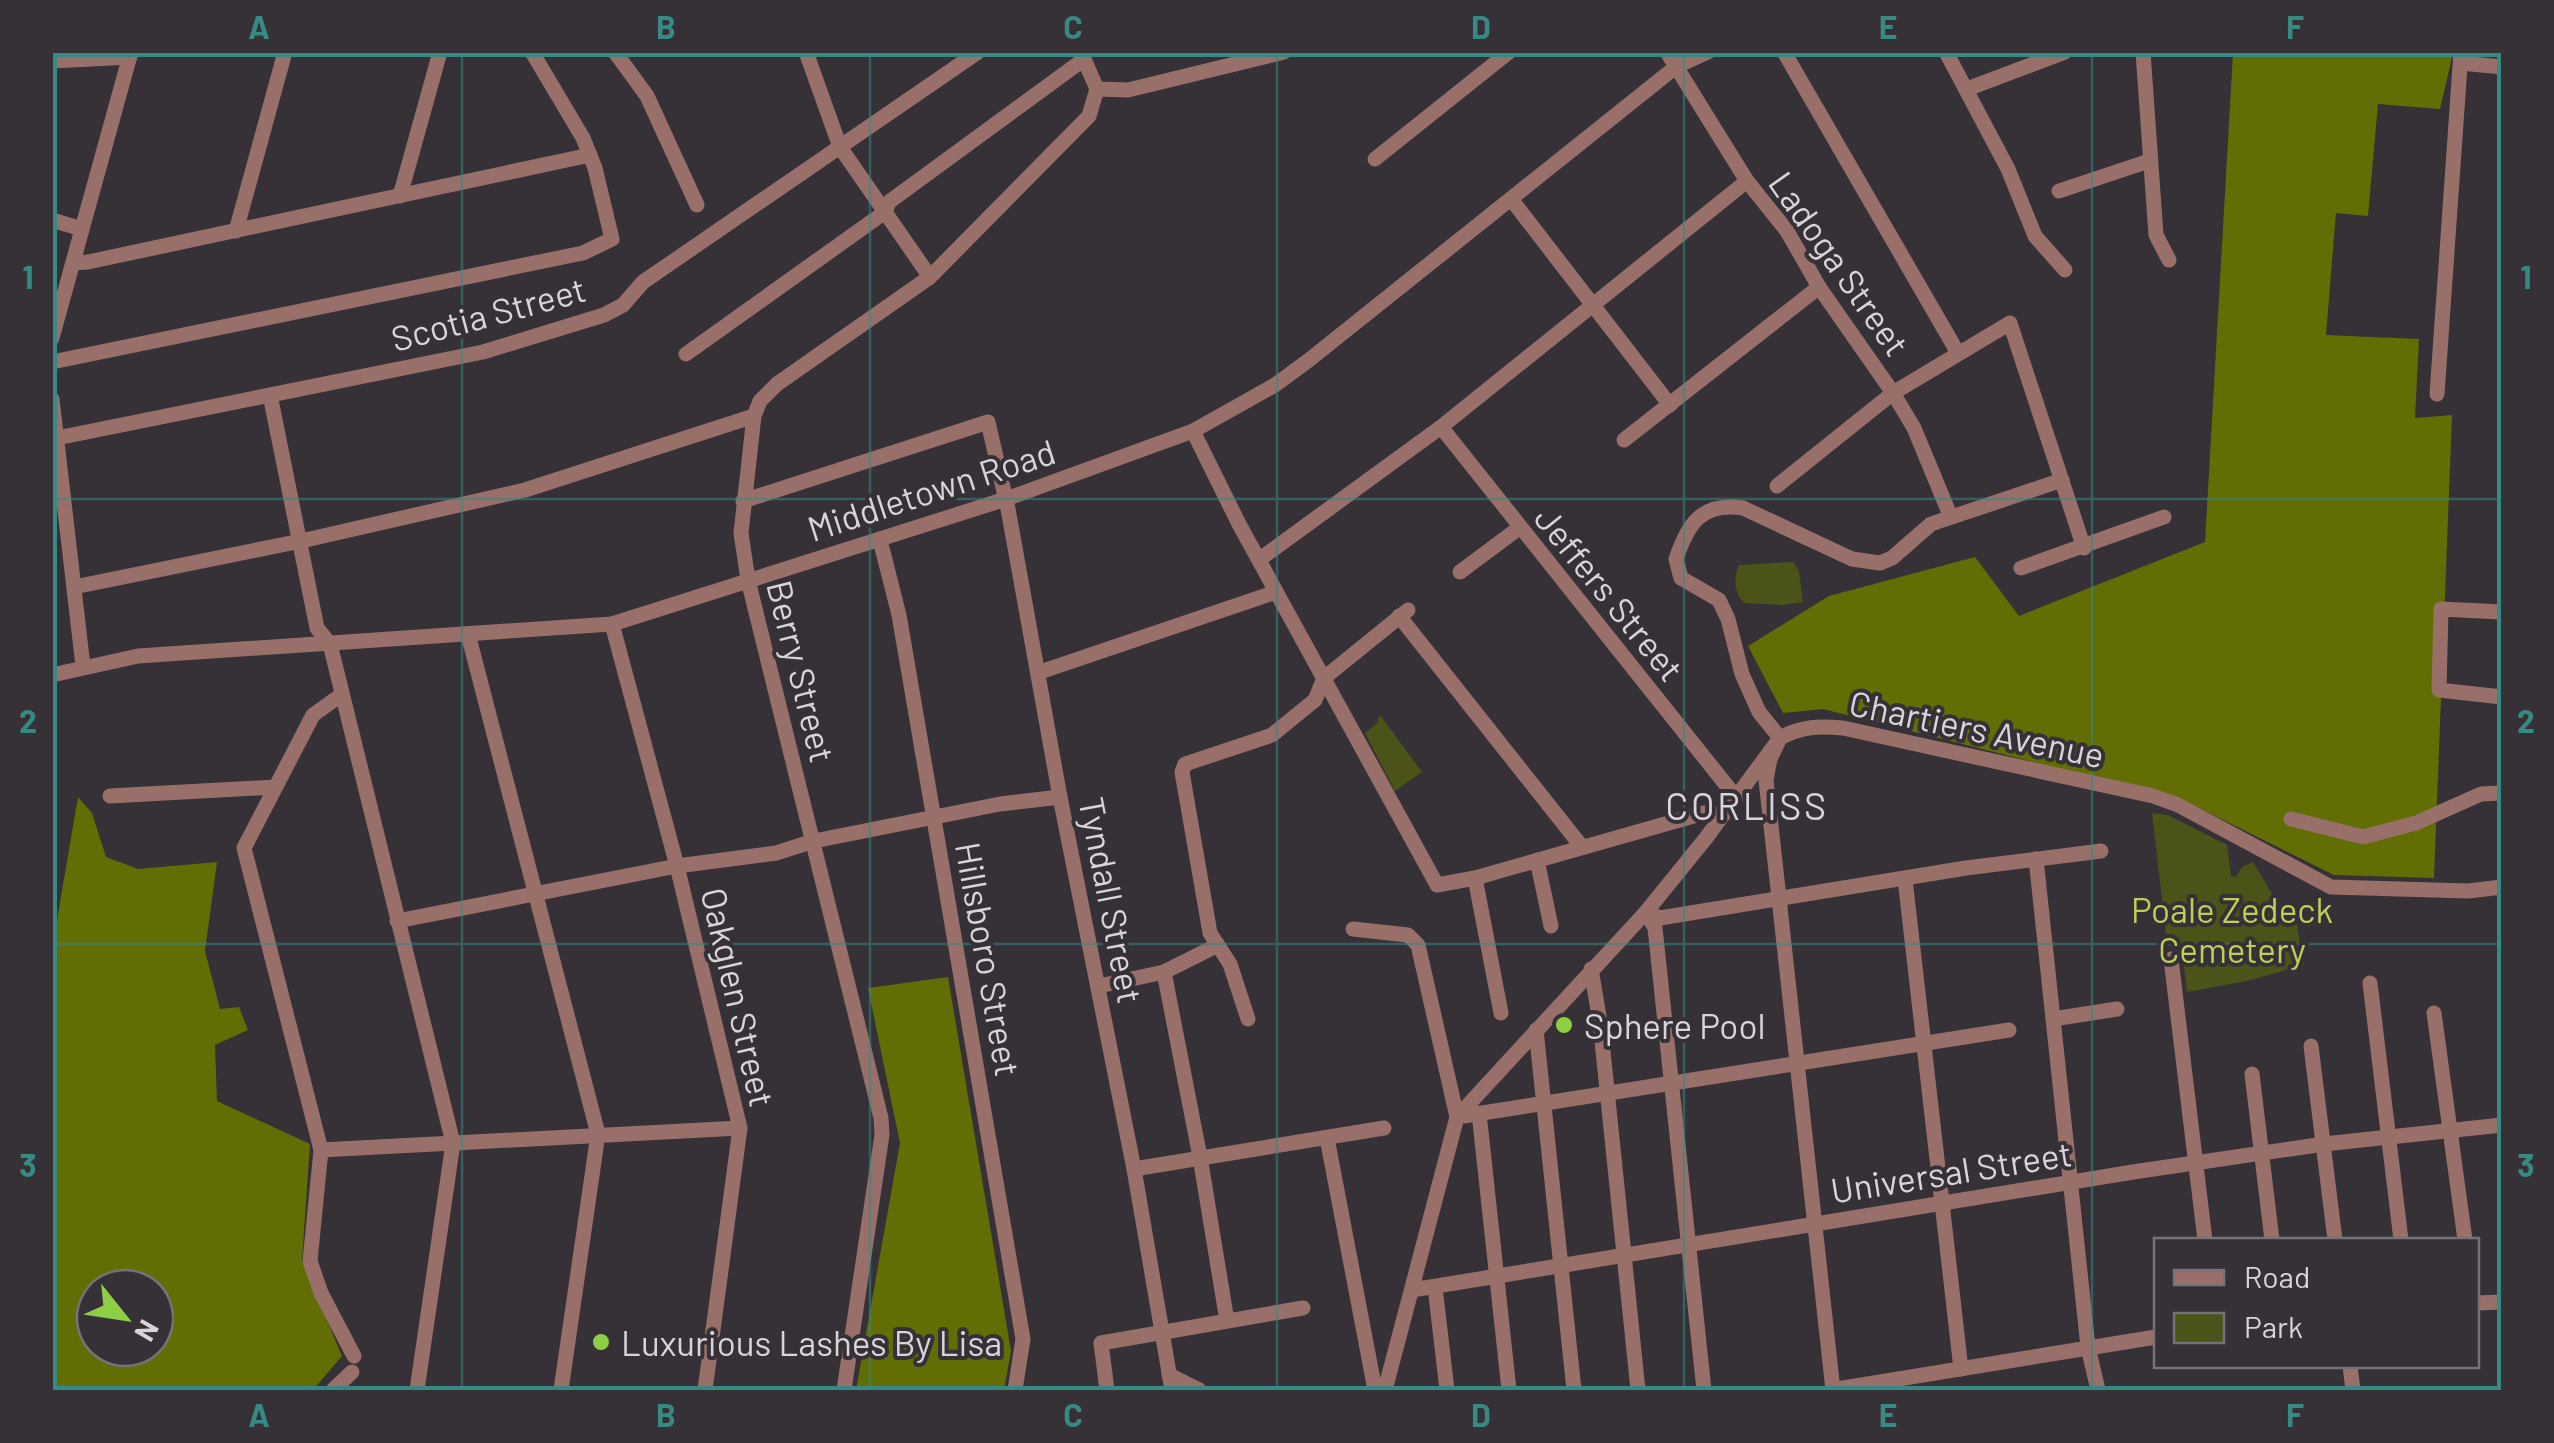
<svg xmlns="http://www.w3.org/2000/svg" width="2554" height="1443" viewBox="0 0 2554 1443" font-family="Barlow,sans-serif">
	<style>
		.green { fill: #4b5318 }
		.forest { fill: #626d04; fill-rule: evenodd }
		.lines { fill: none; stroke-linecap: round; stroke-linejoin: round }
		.minor { stroke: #987069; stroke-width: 15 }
		.grid { fill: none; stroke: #378983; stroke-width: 2.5; stroke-opacity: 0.55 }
		.poi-dot { fill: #8dce44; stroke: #363037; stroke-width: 4 }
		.labels { text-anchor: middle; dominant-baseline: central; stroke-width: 8; stroke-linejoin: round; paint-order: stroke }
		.street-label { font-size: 35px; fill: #d8d4d9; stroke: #363037 }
		.park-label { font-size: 35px; fill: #bece57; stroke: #363037 }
		.poi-label { font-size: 35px; fill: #d8d4d9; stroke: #363037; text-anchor: start }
		.neighbourhood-label { font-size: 38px; letter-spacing: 2.5px; fill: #d8d4d9; stroke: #363037 }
		.neatline { fill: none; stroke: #378983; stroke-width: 4 }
		.grid-label { font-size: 32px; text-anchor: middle; font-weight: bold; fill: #378983 }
	</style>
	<rect width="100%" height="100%" fill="#363037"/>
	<!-- green -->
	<g class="green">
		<path d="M1793,562l6,9 4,31 -20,3 -39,-2c-10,-11 -11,-24 -5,-38z"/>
		<path d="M1380,715l42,57 -27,19 -30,-58 12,-10z"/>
		<path d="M2152,813l16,2 59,30 4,31 5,1 6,-10 11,-5 31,52 12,6 8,45 -57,16 -60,11 -6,-50 -14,1z"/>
	</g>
	<!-- forest -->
	<g class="forest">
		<path d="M2233,53h220l-13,56 -62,-5 -10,112 -32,-3 -10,122 93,4 -4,79 37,-3 -18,463 -100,-3 -153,-76 -358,-90 -40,4 -35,-67 81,-50 146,-39 44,59 186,-74z"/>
		<path d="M78,797l14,16 14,44 32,12 79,-7 -12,89 15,58 19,-2 9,23 -33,15 2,56 93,43 -8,117 40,95 -29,34h-260l-1,-459 4,-5zM95,1288h60v60h-60z"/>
		<path d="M948,977l63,374 -7,39h-148l44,-247 -32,-155z"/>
	</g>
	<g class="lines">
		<!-- minor -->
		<g class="minor">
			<path d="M615,52l32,44 50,109"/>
			<path d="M806,52l34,95 90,130"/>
			<path d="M1667,52l80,129 40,50 32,56 74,106 21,35 36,87"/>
			<path d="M1784,52l174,301"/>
			<path d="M1946,52l62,117 27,67 30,34"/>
			<path d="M2143,52l13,183 13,25"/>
			<path d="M52,61l78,-4"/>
			<path d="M2461,63l41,4"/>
			<path d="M1097,89l31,1 156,-38"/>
			<path d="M1967,89l98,-37"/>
			<path d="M1375,159l134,-107"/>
			<path d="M2059,191l90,-30"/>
			<path d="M400,196l40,-144"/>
			<path d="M1511,199l159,206"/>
			<path d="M52,220l30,9"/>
			<path d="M236,231l49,-179"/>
			<path d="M73,263l15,-1 502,-107"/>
			<path d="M52,338l79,-286"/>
			<path d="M686,354l199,-142 4,-10 194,-142"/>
			<path d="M52,362l531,-109 29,-14 -17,-71 -12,-30 -51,-86"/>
			<path d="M2437,394l24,-342"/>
			<path d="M270,395l47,233 13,16 123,499 -36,247"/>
			<path d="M52,399l31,267"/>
			<path d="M1441,427l294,369"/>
			<path d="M1193,431l46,93 198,361 38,-7 229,-65 19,1"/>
			<path d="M57,438l426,-86 121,-37 19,-10 20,-23 335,-230"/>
			<path d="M1624,440l195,-153"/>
			<path d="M1777,486l116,-93 117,-70 74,225"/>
			<path d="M743,501l245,-79 20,87 52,288 74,372 38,221"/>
			<path d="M880,540l19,75 124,724 -8,51"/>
			<path d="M1260,559l181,-132 306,-246"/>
			<path d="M2021,568l143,-51"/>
			<path d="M1460,572l59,-44"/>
			<path d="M74,587l227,-46 224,-51 229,-74"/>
			<path d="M2502,612l-61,-3 -2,81 63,7"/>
			<path d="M1399,616l183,231"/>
			<path d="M612,624l65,242 63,262 -35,262"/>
			<path d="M468,634l130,500 -37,256"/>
			<path d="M1040,672l236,-80"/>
			<path d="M52,675l86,-19 474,-32 394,-125 187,-68 82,-46 34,-25 368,-294 31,-14"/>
			<path d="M341,695l-28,20 -69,133 77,302 -11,111 11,32 33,63"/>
			<path d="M110,796l165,-9"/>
			<path d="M2291,819l72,18 53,-14 65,-29 21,-1"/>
			<path d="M2036,859l52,488 10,43"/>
			<path d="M1537,860l14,66"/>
			<path d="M1475,878l26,135"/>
			<path d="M1905,879l56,490"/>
			<path d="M1646,912l9,16 49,462"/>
			<path d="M1646,912l14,6 306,-50 135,-17"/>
			<path d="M397,921l280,-55 99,-13 38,-12 186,-37 60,-7"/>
			<path d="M1353,929l55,6 10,10 39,172"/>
			<path d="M2171,959l34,281"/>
			<path d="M1591,969l9,53 38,368"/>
			<path d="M1164,972l36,185 27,164"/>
			<path d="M2370,983l31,257"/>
			<path d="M1099,986l65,-14 52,-26"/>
			<path d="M2434,1013l31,227"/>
			<path d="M1248,1019l-18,-55 -20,-31 -28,-161 3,-8 87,-29 43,-35 9,-22 84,-68"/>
			<path d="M2053,1019l64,-10"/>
			<path d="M1536,1030l38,360"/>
			<path d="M2311,1046l24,194"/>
			<path d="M2252,1074l20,166"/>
			<path d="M1479,1113l30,277"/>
			<path d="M1457,1117l552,-87"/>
			<path d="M1327,1138l48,252"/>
			<path d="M321,1150l419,-22"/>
			<path d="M1134,1169l250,-41"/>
			<path d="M1435,1287l12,103"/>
			<path d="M1412,1290l721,-118 191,-28 178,-19"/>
			<path d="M2476,1303l26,-1"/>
			<path d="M2350,1366l3,24"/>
			<path d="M1169,1375l30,15"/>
			<path d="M333,1390l19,-18"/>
			<path d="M844,1390l38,-255 -1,-17 -133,-538 -7,-47 13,-117 6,-15 17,-17 153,-107 159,-161 8,-27 -16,-37"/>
			<path d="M1107,1390l-6,-47 202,-35"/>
			<path d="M1385,1390l72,-273 189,-205 60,-74 74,-100c22,-12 39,-12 63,-10l310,68 25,9 153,82 137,4 34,-4"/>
			<path d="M1831,1390l325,-53"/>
			<path d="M1833,1390l-67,-610 4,-21 10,-21 -21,-26 -17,-38 -14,-55 -9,-19 -38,-22 -5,-19c12,-36 26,-57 67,-51l109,51 28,4 12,-5 39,-34 131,-44"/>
		</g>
	</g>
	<!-- grid -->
	<path class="grid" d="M462,52v1338M870,52v1338M1277,52v1338M1684,52v1338M2092,52v1338M52,499h2450M52,944h2450"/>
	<!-- markers -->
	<g class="poi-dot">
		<circle cx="1564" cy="1025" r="10"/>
		<circle cx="601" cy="1342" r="10"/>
	</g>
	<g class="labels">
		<!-- street labels -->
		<g class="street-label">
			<text transform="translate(1840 263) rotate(55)">Ladoga Street</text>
			<text transform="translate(488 313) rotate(-15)">Scotia Street</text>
			<text transform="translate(931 489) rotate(-18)">Middletown Road</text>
			<text transform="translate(1610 593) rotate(51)">Jeffers Street</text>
			<text transform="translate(802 671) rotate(76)">Berry Street</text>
			<text transform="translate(1977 728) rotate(12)">Chartiers Avenue</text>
			<text transform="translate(1112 900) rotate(79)">Tyndall Street</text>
			<text transform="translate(989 959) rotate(80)">Hillsboro Street</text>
			<text transform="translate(739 997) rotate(77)">Oakglen Street</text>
			<text transform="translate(1951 1171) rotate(-9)">Universal Street</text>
		</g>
		<!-- park labels -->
		<g class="park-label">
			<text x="2232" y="909">Poale Zedeck<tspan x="2232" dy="40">Cemetery</tspan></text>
		</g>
		<!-- poi labels -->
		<g class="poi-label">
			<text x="1584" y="1025">Sphere Pool</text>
			<text x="621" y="1342">Luxurious Lashes By Lisa</text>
		</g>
		<!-- neighbourhood labels -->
		<g class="neighbourhood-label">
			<text x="1747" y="805">CORLISS</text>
		</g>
	</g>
	<!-- border -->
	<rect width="2554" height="1443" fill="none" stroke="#363037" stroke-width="110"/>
	<!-- legend -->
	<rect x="2154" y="1238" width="325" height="130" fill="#363037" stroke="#777278" stroke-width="2.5"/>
	<rect x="2174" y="1270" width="50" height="15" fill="#987069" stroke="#777278" stroke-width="2.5"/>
	<text x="2244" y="1288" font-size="30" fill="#d8d4d9">Road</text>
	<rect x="2174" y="1313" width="50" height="30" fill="#4b5318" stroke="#777278" stroke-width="2.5"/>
	<text x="2244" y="1338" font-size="30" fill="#d8d4d9">Park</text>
	<!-- north arrow -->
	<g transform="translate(125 1318) rotate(120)"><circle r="48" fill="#363037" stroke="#777278" stroke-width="2.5"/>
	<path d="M0-8L18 38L0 25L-18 38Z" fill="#8dce44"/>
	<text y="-15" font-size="28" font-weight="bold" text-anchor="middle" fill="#d8d4d9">N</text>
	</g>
	<rect x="55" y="55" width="2444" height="1333" class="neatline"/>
	<g class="grid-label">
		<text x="259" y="39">A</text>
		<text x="666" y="39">B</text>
		<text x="1073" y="39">C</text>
		<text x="1481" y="39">D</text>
		<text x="1888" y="39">E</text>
		<text x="2295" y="39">F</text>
		<text x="28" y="289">1</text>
		<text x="2526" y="289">1</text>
		<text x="28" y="733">2</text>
		<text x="2526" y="733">2</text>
		<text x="28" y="1177">3</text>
		<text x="2526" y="1177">3</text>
		<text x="259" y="1427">A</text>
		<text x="666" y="1427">B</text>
		<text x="1073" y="1427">C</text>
		<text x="1481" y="1427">D</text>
		<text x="1888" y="1427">E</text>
		<text x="2295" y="1427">F</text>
	</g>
</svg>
